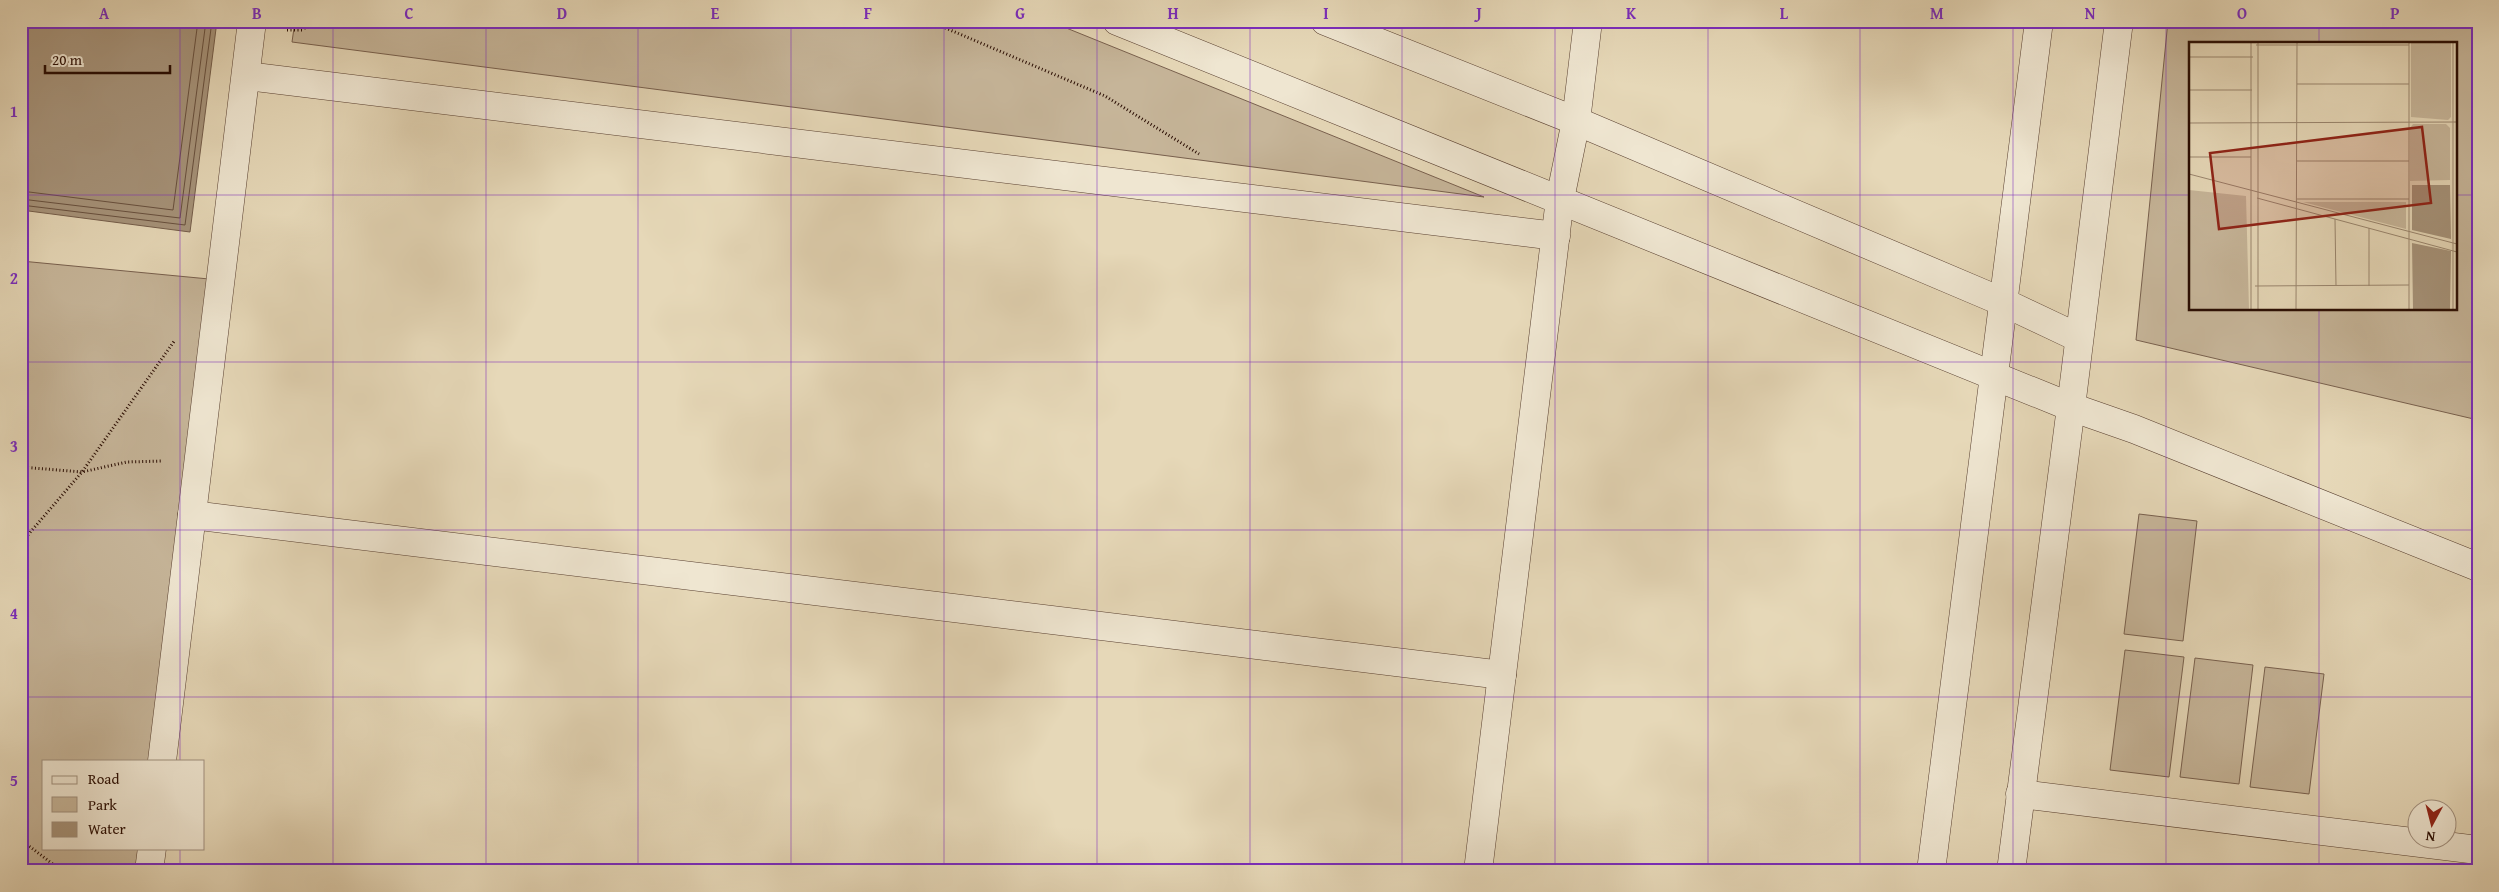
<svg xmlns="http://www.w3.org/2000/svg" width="2499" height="892" viewBox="0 0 2499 892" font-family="'Gentium Book Plus',serif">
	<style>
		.green { fill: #c6b599; stroke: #78604e; fill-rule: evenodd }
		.water { fill: #a6937a; stroke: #745d4a }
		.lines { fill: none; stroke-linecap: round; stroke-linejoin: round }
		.shore { stroke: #68503e; stroke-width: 1 }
		.minor-casing { stroke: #583f30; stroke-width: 29 }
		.path { stroke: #290c02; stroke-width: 3; stroke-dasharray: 1 2.5; stroke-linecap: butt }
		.minor { stroke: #efe6d1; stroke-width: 28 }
		.grid { fill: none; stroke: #7b2cbf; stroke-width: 1; stroke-opacity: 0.55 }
		.inset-road { fill: none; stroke: #9a866f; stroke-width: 1 }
		.view { fill: #8f2418; fill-opacity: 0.15; stroke: #8f2418; stroke-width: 2.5 }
		.inset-edge { fill: none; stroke: #290c02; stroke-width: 2.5 }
		.neatline { fill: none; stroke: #7b2cbf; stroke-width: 2 }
		.grid-label { font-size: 16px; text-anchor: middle; font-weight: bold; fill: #7b2cbf }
	</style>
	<rect width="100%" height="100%" fill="#e6d8b8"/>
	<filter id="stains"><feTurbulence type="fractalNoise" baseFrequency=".004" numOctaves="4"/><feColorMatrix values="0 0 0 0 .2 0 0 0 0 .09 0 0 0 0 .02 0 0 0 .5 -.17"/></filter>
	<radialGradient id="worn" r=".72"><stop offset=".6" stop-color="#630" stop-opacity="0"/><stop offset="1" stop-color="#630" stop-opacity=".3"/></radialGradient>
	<!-- green -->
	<g class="green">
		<path d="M295,21h754l435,176 -1192,-155z"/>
		<path d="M2168,21h310v399l-342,-80zM2190,44h265v265h-265z"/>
		<path d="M21,261l188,18 -58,482h-107v87h97l-3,23h-117z"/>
		<path d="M2139,514l58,7 -14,120 -59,-7z"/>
		<path d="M2125,650l59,7 -15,120 -59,-7z"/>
		<path d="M2195,658l58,7 -14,119 -59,-7z"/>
		<path d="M2265,667l59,7 -15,120 -59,-7z"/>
	</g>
	<!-- water -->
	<path class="water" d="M21,21h196l-27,211 -169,-22z"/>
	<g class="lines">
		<!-- shore -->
		<g class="shore">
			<path d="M21,191l152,19 25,-189"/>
			<path d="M21,199l159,19 26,-197"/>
			<path d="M21,205l164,20 27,-204"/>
		</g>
		<defs>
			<g id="minor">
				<path d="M1117,21l954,386 63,22 344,138"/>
				<path d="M1325,21l251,100 427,181 76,36"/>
				<path d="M246,76l1310,160"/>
				<path d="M192,515l1310,160"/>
				<path d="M162,761l90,-740"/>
				<path d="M2020,794l458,56"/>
				<path d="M149,871l3,-23"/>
				<path d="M1478,871l82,-672 16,-78 12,-100"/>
				<path d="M1931,871l108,-850"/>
				<path d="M2011,871l60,-464 48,-386"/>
			</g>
		</defs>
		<!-- minor casing -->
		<use href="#minor" class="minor-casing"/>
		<!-- path -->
		<g class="path">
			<path d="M929,21l176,75 94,58"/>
			<path d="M287,30h15l13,-9"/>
			<path d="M21,467l61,5 45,-10 36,-1"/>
			<path d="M21,543l61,-71 93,-132"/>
			<path d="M21,840l41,31"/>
		</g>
		<!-- minor -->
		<use href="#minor" class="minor"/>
	</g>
	<!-- grid -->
	<path class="grid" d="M180,21v740M333,21v850M486,21v850M638,21v850M791,21v850M944,21v850M1097,21v850M1250,21v850M1402,21v850M1555,21v850M1708,21v850M1860,21v850M2013,21v850M2166,21v850M2319,21v23M21,195h2169M2455,195h23M2319,309v562M21,362h2457M21,530h2457M21,697h2457M180,848v23"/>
	<!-- overview -->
	<g transform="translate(2189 42)">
		<rect width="268" height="268" fill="#e6d8b8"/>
		<path d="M222,1h40v74l-3,3 -37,-3zM224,82h33l4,4v52l-40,1v-53zM0,148l57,6 3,113h-60zM114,160h103v27z" fill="#c6b599"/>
		<path d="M223,143h38l1,54 -39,-9zM223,201l39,8 -1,58h-37z" fill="#a6937a"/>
		<path class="inset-road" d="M264,1v266M67,3h153M0,15h64M108,42h112M0,48h63M0,81l268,-1M0,115h62M108,119h112M0,132l268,70M68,156l200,54M108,157h112M146,177l1,67M180,186v58M66,244l154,-1M62,267v-266M69,267v-266M107,267l1,-266M220,267v-266"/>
		<path class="view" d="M233,85l9,76 -212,26 -9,-76z"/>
		<rect width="268" height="268" class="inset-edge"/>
	</g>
	<!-- margin -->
	<rect width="2499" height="892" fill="none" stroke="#e6d8b8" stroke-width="55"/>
	<!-- legend -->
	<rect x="42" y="760" width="162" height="90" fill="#efe6d1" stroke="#a08f7e"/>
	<rect x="52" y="776" width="25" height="8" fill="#efe6d1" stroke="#a08f7e"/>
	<text x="88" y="784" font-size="15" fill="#290c02">Road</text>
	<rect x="52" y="797" width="25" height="15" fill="#c6b599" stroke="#a08f7e"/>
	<text x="88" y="810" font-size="15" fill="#290c02">Park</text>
	<rect x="52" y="822" width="25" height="15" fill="#a6937a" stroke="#a08f7e"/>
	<text x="88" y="834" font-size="15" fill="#290c02">Water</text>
	<!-- north arrow -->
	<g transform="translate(2432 824) rotate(187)"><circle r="24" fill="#efe6d1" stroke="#a08f7e"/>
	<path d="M0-4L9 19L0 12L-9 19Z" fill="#8f2418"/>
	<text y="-8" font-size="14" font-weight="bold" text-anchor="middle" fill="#290c02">N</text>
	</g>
	<!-- scale -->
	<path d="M45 65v8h125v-8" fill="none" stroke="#290c02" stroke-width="2.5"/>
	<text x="52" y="65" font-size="15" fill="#290c02" stroke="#efe6d1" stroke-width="4" paint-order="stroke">20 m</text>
	<rect x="28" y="28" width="2444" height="836" class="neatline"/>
	<g class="grid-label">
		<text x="104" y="19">A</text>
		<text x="257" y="19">B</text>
		<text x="409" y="19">C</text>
		<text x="562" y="19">D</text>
		<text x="715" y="19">E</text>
		<text x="868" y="19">F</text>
		<text x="1020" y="19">G</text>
		<text x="1173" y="19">H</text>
		<text x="1326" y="19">I</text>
		<text x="1479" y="19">J</text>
		<text x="1631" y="19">K</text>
		<text x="1784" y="19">L</text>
		<text x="1937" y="19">M</text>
		<text x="2090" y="19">N</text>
		<text x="2242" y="19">O</text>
		<text x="2395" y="19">P</text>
		<text x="14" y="117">1</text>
		<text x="14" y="284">2</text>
		<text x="14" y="452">3</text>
		<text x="14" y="619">4</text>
		<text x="14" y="786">5</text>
	</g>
	<rect width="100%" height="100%" filter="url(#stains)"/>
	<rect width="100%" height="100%" fill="url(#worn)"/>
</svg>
